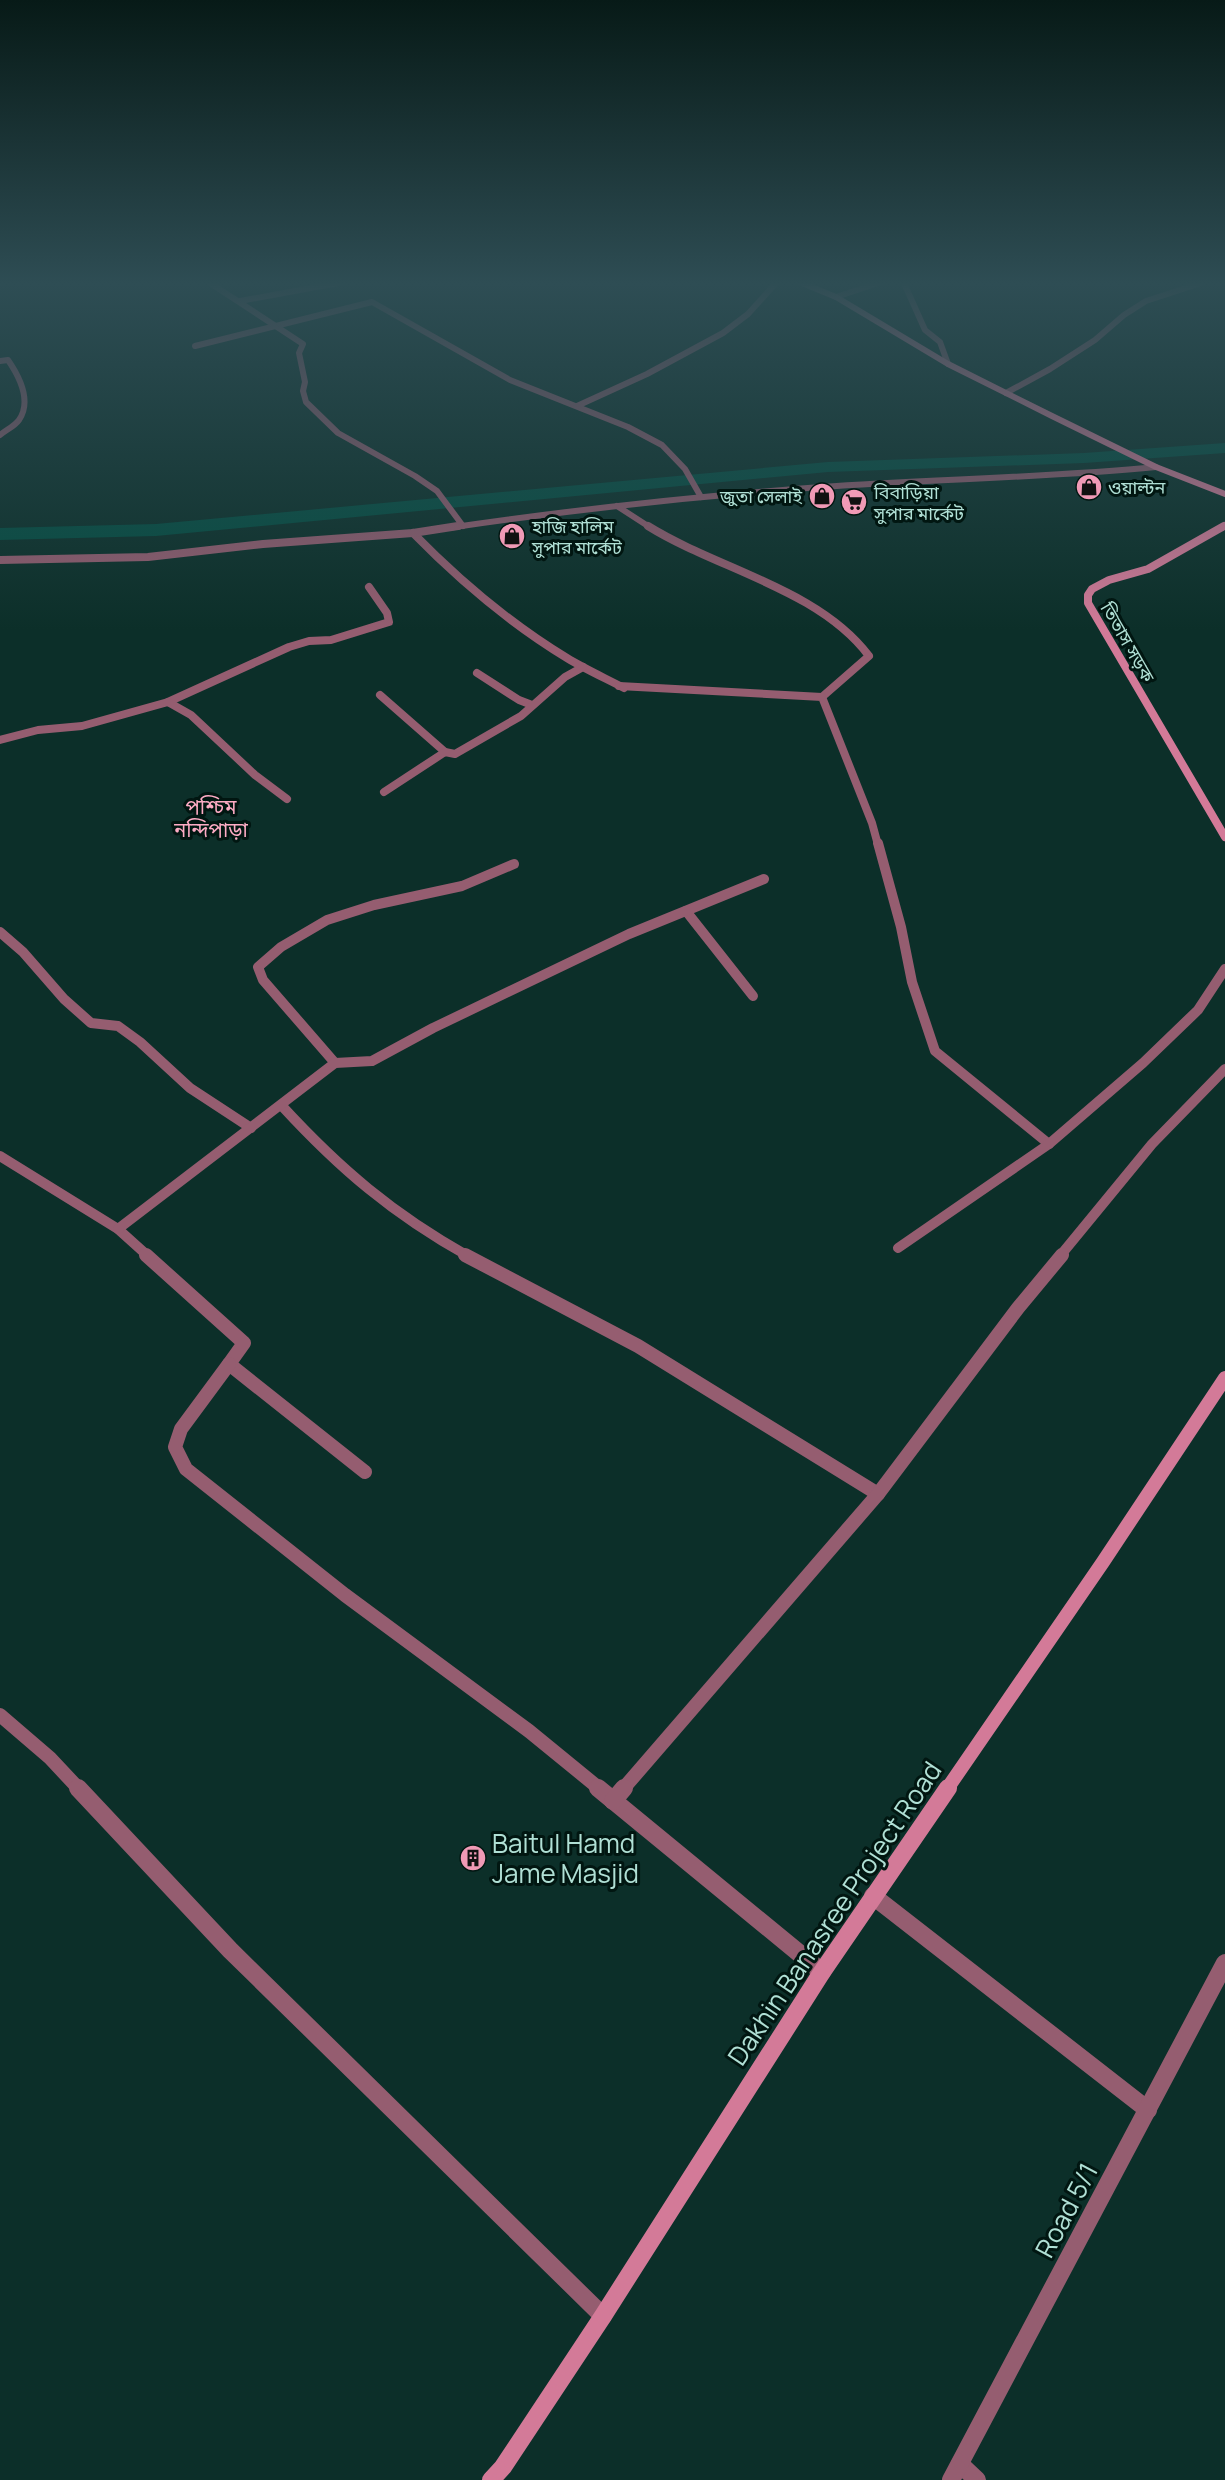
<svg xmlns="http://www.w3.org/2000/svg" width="1225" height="2480" viewBox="0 0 1225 2480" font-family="Manrope,'Noto Sans Bengali',sans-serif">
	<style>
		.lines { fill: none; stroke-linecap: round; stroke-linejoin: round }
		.canal { fill: #054c41; fill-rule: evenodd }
		.lane-far1 { stroke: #955d70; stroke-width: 10 }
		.lane { stroke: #955d70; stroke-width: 14 }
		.street-far4 { stroke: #955d70; stroke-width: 6 }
		.street-far3 { stroke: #955d70; stroke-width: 8 }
		.street-far2 { stroke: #955d70; stroke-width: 10 }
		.street-far1 { stroke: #955d70; stroke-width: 14 }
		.street { stroke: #955d70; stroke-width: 18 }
		.secondary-far3 { stroke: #d37a98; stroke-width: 6 }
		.secondary-far2 { stroke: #d37a98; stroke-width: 8 }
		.secondary-far1 { stroke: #d37a98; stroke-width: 14 }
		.secondary { stroke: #d37a98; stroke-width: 18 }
		.labels { text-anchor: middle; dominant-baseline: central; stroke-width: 6; stroke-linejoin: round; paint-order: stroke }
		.far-poi-label { font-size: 18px; fill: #b0e0d5; stroke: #011611; text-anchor: start }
		.far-street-label { font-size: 18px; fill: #b0e0d5; stroke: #011611 }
		.far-quarter-label { font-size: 20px; fill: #fdacc5; stroke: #011611 }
		.near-poi-label { font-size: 26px; fill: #b0e0d5; stroke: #011611; text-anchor: start }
		.near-street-label { font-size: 26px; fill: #b0e0d5; stroke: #011611 }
	</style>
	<rect width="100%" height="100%" fill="#0c2f29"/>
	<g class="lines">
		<!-- canal -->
		<path class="canal" d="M1225,443v10l-141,10 -256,9 -672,64 -156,4v-12l156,-4 672,-62 256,-9z"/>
		<!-- lane-far1 -->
		<path class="lane-far1" d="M282,1106c58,63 111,108 186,150"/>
		<!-- lane -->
		<path class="lane" d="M465,1255l173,91 240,148"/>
		<!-- street-far4 -->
		<g class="street-far4">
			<path d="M210,283l93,61 -4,9 6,29 -2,9 3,11 32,31 77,43 22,15 26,35"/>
			<path d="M904,283l21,47 15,12 8,22"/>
			<path d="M836,297l42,-14"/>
			<path d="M240,301l98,-18"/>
			<path d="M195,346l177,-44 138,78 118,47 34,18 23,24 16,28"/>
			<path d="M0,361l8,-1c11,16 24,41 11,60 -4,6 -13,10 -19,15"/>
			<path d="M1006,393l44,-24 45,-29 29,-25 22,-14 55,-18"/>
			<path d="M577,406l70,-32 76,-41 25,-19 28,-31"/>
			<path d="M617,506l34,22"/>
			<path d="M448,528c123,-18 249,-32 373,-41 112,-8 224,-9 335,-20"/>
		</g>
		<!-- street-far3 -->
		<g class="street-far3">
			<path d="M648,526c69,43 171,63 221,130l-47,41"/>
			<path d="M413,533c46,47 98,91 154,125 18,11 38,20 57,30"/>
			<path d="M0,560l148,-3 115,-13 150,-11 45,-7"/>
			<path d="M477,673l42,27 13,5"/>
			<path d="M619,686l203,11 50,126 6,22"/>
			<path d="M380,695l65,57"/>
			<path d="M168,702l121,-55 20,-6 22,-1 58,-18 -2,-9 -18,-26"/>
			<path d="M0,740l38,-10 44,-4 86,-24 23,13 64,60 32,24"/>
			<path d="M384,792l61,-40 10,2 66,-38 44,-39 18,-10"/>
		</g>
		<!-- street-far2 -->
		<g class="street-far2">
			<path d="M878,843l23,84 11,55 23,69 114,93"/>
			<path d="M686,911l67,85"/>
			<path d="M0,932l23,20 41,47 27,24 27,3 22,16 50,46 61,40"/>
			<path d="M335,1063l-72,-83 -5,-13 23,-20 46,-27 47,-15 88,-19 52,-22"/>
			<path d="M0,1156l118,73 30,27"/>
			<path d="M118,1229l217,-166 37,-2 61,-33 196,-94 135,-55"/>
			<path d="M898,1248l151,-104 94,-81 55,-53 27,-41"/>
			<path d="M1060,1256l92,-112 73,-75"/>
		</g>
		<!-- street-far1 -->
		<g class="street-far1">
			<path d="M146,1255l98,88 -15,21 136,108"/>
			<path d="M229,1364l-48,65 -6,18 11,22 159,126 184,136 71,58"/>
			<path d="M0,1715l50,43 29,31"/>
			<path d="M623,1789l255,-295 140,-186 44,-53"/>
		</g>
		<!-- street -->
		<g class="street">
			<path d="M78,1788l152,162 373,366"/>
			<path d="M598,1788l224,184"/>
			<path d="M613,1801l11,-13"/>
			<path d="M873,1896l275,214"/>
			<path d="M960,2464l17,16"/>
			<path d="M951,2480l274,-517"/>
		</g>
		<!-- secondary-far3 -->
		<g class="secondary-far3">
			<path d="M802,283l34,14 112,67 104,52 104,51 69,27"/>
			<path d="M1222,528l3,-2"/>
		</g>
		<!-- secondary-far2 -->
		<path class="secondary-far2" d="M1224,526l-76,43 -39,11 -17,9 -4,6v8l137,234"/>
		<!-- secondary-far1 -->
		<path class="secondary-far1" d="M947,1789l156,-227 122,-184"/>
		<!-- secondary -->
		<path class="secondary" d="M491,2480l12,-13 100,-151 219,-344 126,-184"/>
	</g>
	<!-- sky -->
	<linearGradient id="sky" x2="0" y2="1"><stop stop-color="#071a17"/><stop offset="0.45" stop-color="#2e4d54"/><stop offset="1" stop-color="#2e4d54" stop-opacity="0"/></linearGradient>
	<rect width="1225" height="630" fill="url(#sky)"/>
	<!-- icons -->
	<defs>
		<symbol id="shop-disc" viewBox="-11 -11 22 22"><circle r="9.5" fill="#f09ab6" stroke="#011611"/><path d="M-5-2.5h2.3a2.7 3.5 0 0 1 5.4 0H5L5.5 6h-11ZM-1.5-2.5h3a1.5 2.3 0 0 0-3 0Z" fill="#111"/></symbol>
		<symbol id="supermarket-disc" viewBox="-11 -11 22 22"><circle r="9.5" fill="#f09ab6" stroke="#011611"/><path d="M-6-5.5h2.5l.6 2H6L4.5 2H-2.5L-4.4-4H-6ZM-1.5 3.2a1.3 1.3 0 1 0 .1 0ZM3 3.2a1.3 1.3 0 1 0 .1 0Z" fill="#111"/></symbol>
		<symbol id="building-disc" viewBox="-11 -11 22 22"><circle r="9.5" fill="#f09ab6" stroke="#011611"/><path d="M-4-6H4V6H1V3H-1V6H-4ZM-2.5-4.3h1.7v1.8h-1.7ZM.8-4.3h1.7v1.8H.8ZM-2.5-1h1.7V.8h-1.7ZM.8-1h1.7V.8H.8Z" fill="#111"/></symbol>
	</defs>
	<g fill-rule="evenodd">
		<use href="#shop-disc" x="1074" y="472" width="30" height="30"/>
		<use href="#shop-disc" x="807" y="481" width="30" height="30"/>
		<use href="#supermarket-disc" x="839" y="487" width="30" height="30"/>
		<use href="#shop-disc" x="497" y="521" width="30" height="30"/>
		<use href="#building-disc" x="458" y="1843" width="30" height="30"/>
	</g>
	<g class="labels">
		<!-- far-poi labels -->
		<g class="far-poi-label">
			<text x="1108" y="487">ওয়াল্টন</text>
			<text x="874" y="492">বিবাড়িয়া<tspan x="874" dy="21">সুপার মার্কেট</tspan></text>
			<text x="802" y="496" text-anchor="end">জুতা সেলাই</text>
			<text x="532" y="526">হাজি হালিম<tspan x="532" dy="21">সুপার মার্কেট</tspan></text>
		</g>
		<!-- far-street labels -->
		<g class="far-street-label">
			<text transform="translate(1128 642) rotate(60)">তিতাস সড়ক</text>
		</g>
		<!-- far-quarter labels -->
		<g class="far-quarter-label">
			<text x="211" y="806">পশ্চিম<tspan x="211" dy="23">নন্দিপাড়া</tspan></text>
		</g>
		<!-- near-poi labels -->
		<g class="near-poi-label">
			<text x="492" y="1843">Baitul Hamd<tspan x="492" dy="30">Jame Masjid</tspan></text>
		</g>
		<!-- near-street labels -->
		<g class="near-street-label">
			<text transform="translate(834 1913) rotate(-56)">Dakhin Banasree Project Road</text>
			<text transform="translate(1066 2210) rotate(-62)">Road 5/1</text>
		</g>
	</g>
</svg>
